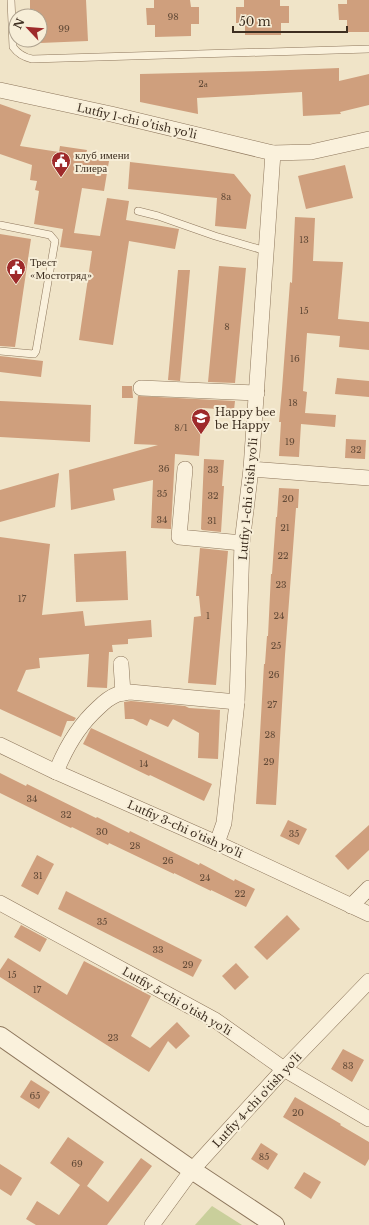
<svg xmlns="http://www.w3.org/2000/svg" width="369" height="1225" viewBox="0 0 369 1225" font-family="'Libre Baskerville',serif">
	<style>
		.green { fill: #c9cf9b }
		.building { fill: #cf9f7d }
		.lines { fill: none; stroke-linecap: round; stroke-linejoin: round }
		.service-casing { stroke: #8d765c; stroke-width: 8 }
		.minor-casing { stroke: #8d765c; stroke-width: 16 }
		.tertiary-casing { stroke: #8d765c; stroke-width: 20 }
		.service { stroke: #faf1dc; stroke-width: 7 }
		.minor { stroke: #faf1dc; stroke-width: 15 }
		.tertiary { stroke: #faf1dc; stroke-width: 18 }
		.labels { text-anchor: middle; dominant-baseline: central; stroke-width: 4; stroke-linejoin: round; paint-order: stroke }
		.number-label { font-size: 9px; fill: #624a37 }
		.street-label { font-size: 11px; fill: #3d2e20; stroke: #f7eed8 }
		.poi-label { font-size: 11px; fill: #3d2e20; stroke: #f7eed8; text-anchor: start }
	</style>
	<rect width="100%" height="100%" fill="#f0e4c8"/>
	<!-- green -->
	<path class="green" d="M212,1206l30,19h-47z"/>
	<!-- building -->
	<g class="building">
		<path d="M30,0h56l2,41 -48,2v-27h-10z"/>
		<path d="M154,0h36l1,7h8v17h-8v12l-36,1v-12h-8l-1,-17h8z"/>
		<path d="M244,0h36v6h9v17h-8v12h-36v-12h-9v-16h8z"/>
		<path d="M347,0h22v32h-22v-12h-8l-1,-16h9z"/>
		<path d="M339,68v13l30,-7v31l-29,7 1,2 -38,2 -1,-24 -105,6 1,16 -58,-12v-28l125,-3z"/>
		<path d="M0,104l31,11 -11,31 39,6 1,-6 27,4 -2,7 24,4 -5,30 -22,-3 -8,45 26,3 7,-38 22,3 -3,19 53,9 -4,20 -46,-8 -16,104 -34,-5 13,-89 -32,-4 3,-18 -29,-5 5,-33 -4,-1 2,-9 -7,-1 2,-15 -32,-11z"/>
		<path d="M130,162l104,12 17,21 -5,34 -31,-3 2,-28 -89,-9z"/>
		<path d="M345,165l8,33 -47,11 -8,-33z"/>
		<path d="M295,217l20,1 -2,43 30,1 -5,57 31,3v28l-30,-3 1,-11 -33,-3 -4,58 4,1 -2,21 31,2 -1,12 -34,-3 -2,33 -20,-1 2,-34h-2l3,-33 8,-107 2,1z"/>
		<path d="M0,234l31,5 -16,108 -15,-1z"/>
		<path d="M219,266l27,2 -11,115 -27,-1z"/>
		<path d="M178,270h12l-10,111 -12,-1z"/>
		<path d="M0,356l43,5 -2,16 -41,-5z"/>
		<path d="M337,378l32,3v16l-34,-3z"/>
		<path d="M122,386h10l1,12h-11z"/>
		<path d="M138,396l97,5 -1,9 -32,-2 -3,48 -24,-2 -4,75 -20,-1 2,-48 -40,9 2,11 -44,10 -2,-40 89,-25 -24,-1z"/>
		<path d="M0,401l91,4 -1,37 -90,-5z"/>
		<path d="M346,439l20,1 -1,19 -20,-1z"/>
		<path d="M204,459l20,1 -2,26h2l-3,46 -19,-2 -1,-1z"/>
		<path d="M59,473l-4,34 -55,15v-32z"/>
		<path d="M279,488l20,1 -1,19h-2l-11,147 -9,150 -20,-1 8,-140h1l2,-28h1l3,-62h1l4,-57h1z"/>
		<path d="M0,537l50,7 -8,71 41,-4 2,15 66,-6 1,17 -24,2v5l-16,1 1,7h-4l-2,36 -20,-1 2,-33 -50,4 1,10 -14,2 -9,21 59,27 -2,3h-7l-6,16 -61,-28z"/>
		<path d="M200,548l28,3 -12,134 -28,-2 6,-66 7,-1 -2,-20h-3z"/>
		<path d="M126,551l2,49 -52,2 -2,-48z"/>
		<path d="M131,701l54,5 4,2 31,2 -2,49 -20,-1 1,-25 -26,-14 -5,8 -18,-8 -3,7 -14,-7h-8l-1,-17z"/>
		<path d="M91,728l121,56 -8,17 -54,-26 -1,1 -66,-32z"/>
		<path d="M0,773l26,13 1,-2 69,34 1,-1 32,16 1,-2 69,34 1,-2 34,18 1,-2 20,10 -9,18 -35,-17v1l-37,-18v1l-65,-31 -1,2 -36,-18 -1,1 -71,-35z"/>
		<path d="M288,820l19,9 -8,16 -19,-9z"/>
		<path d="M369,825v25l-21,20 -13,-14z"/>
		<path d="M37,855l17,9 -16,31 -17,-9z"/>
		<path d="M66,891l136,69 -9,17 -135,-68z"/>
		<path d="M287,915l13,14 -33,31 -13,-13z"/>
		<path d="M21,925l26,14 -7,13 -26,-15z"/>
		<path d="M8,958l59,37 17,-34 67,35 -20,40 19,12 27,-26 13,14 -14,13 -8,-8 -19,31 -149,-95v-7z"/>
		<path d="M236,963l13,14 -14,13 -13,-14z"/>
		<path d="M343,1049l21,11 -12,22 -21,-13z"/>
		<path d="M31,1080l19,12 -11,17 -19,-12z"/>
		<path d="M295,1097l46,27 -1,1 29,17v17l-4,7 -82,-49z"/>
		<path d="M68,1137l36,25 -17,24 21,16 33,-44 11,8 -45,59h-71l-10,-6 11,-18 22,14 21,-30 -30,-22z"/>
		<path d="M261,1143l17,11 -10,16 -17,-11z"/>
		<path d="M0,1164l22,14 -11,18 -11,-7z"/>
		<path d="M304,1172l17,10 -10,17 -17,-11z"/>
	</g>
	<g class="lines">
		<defs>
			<g id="service">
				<path d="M11,0l2,47c5,7 10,10 19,12l337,-10"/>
				<path d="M138,211l20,5 57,20 51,15"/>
				<path d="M0,225l50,10 5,6 -19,110 -2,3 -34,-3"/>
			</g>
			<g id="minor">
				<path d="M0,90l111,24 162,39 38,-1 58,-13"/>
				<path d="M141,388l116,5"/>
				<path d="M185,469l-6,68 63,6"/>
				<path d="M251,469l118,9"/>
				<path d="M121,664l2,29"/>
				<path d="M0,745l56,27 161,71 152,71"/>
				<path d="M56,772c10,-25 22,-46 42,-64 6,-6 12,-11 20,-14 4,-1 8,-1 12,-2l107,10"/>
				<path d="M217,843l7,-20 13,-121 5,-159 9,-74 22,-316"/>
				<path d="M0,903l215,117 69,49 85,50"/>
				<path d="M351,906l18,-18"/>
				<path d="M152,1225l40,-55 92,-101 85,-88"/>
			</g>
			<path id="tertiary" d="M0,1036l192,134 83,55"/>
		</defs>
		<!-- service casing -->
		<use href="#service" class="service-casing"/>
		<!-- minor casing -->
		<use href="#minor" class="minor-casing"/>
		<!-- tertiary casing -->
		<use href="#tertiary" class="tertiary-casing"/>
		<!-- service -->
		<use href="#service" class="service"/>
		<!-- minor -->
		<use href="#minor" class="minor"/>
		<!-- tertiary -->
		<use href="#tertiary" class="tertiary"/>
	</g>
	<!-- icons -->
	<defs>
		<symbol id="civic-pin" viewBox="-11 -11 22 30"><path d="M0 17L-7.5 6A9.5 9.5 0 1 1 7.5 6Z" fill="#9e2a2b" stroke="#f7eed8"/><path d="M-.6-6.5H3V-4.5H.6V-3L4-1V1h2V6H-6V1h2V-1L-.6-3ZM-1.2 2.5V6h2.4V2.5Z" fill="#fff"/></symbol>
		<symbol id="school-pin" viewBox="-11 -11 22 30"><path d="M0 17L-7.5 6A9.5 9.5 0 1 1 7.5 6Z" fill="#9e2a2b" stroke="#f7eed8"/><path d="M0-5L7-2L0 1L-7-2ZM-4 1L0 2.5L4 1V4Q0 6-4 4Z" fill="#fff"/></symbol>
	</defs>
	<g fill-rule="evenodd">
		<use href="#civic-pin" x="50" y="150" width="22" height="30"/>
		<use href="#civic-pin" x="5" y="257" width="22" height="30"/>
		<use href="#school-pin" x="190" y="407" width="22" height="30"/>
	</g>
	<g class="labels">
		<!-- number labels -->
		<g class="number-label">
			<text x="173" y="16">98</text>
			<text x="64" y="28">99</text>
			<text x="203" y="83">2а</text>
			<text x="226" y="196">8a</text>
			<text x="304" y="239">13</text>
			<text x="304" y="310">15</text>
			<text x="227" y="326">8</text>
			<text x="295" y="358">16</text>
			<text x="293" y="402">18</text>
			<text x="181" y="427">8/1</text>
			<text x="290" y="441">19</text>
			<text x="356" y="449">32</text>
			<text x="164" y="468">36</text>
			<text x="213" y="469">33</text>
			<text x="162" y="493">35</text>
			<text x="213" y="495">32</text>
			<text x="288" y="498">20</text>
			<text x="162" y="519">34</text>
			<text x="212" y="520">31</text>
			<text x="285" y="527">21</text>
			<text x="283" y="555">22</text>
			<text x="281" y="584">23</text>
			<text x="22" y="598">17</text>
			<text x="208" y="615">1</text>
			<text x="279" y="615">24</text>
			<text x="276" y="645">25</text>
			<text x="274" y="674">26</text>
			<text x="272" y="704">27</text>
			<text x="270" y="734">28</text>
			<text x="269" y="761">29</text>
			<text x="144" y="763">14</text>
			<text x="32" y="798">34</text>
			<text x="66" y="814">32</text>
			<text x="102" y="831">30</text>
			<text x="294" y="833">35</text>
			<text x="135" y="845">28</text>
			<text x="168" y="860">26</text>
			<text x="38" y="875">31</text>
			<text x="205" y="877">24</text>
			<text x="240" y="893">22</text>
			<text x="102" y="921">35</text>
			<text x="158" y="949">33</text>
			<text x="188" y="964">29</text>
			<text x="12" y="974">15</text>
			<text x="37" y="989">17</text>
			<text x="113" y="1037">23</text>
			<text x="348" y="1065">83</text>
			<text x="35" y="1095">65</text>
			<text x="298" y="1112">20</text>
			<text x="264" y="1156">85</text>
			<text x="77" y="1163">69</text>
		</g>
		<!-- street labels -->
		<g class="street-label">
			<text transform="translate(137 121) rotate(13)">Lutfiy 1-chi o'tish yo'li</text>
			<text transform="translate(248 499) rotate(-85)">Lutfiy 1-chi o'tish yo'li</text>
			<text transform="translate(185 829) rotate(24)">Lutfiy 3-chi o'tish yo'li</text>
			<text transform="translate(177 1001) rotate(30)">Lutfiy 5-chi o'tish yo'li</text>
			<text transform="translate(257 1100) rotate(-47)">Lutfiy 4-chi o'tish yo'li</text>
		</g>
		<!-- poi labels -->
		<g class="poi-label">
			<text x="75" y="155">клуб имени<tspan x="75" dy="13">Глиера</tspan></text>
			<text x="30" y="262">Трест<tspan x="30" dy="13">«Мостотряд»</tspan></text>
			<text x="215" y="412">Happy bee<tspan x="215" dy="13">be Happy</tspan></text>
		</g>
	</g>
	<!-- north arrow -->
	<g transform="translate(28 28) rotate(296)"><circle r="19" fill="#f7eed8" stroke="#ada18e"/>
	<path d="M0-3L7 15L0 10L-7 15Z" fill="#9e2a2b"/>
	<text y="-6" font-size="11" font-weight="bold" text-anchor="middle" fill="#3d2e20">N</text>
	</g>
	<!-- scale -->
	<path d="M233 26v6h114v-6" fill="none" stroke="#3d2e20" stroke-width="2"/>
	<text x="239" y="26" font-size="12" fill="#3d2e20" stroke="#f7eed8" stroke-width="3" paint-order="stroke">50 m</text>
</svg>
